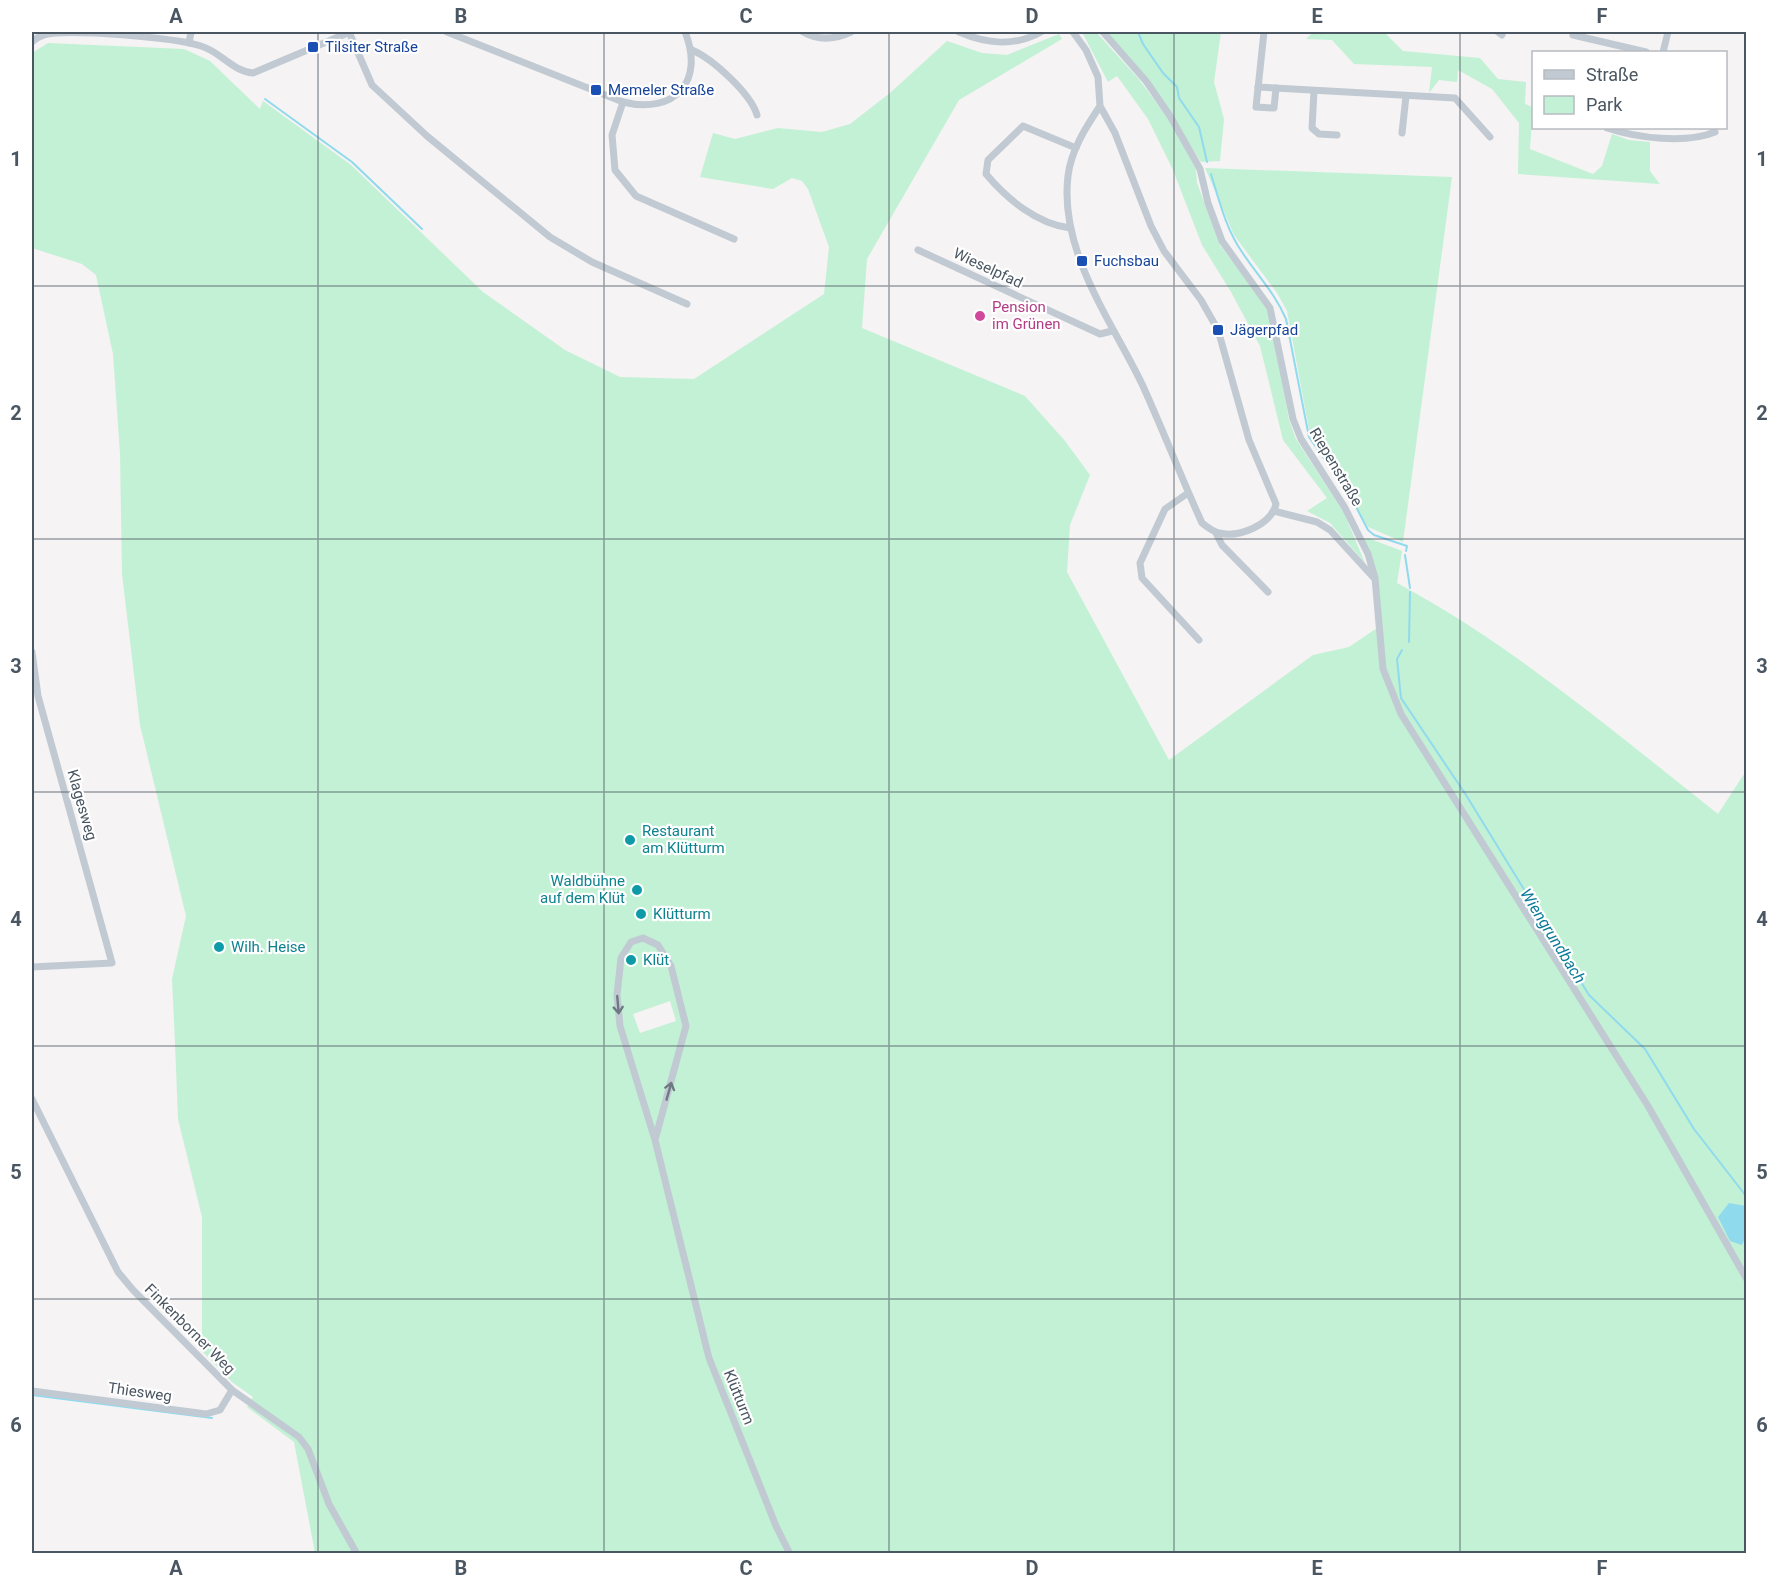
<svg xmlns="http://www.w3.org/2000/svg" width="1778" height="1585" viewBox="0 0 1778 1585" font-family="Roboto,sans-serif">
	<style>
		.green { fill: #c3f1d5; fill-rule: evenodd }
		.water { fill: #90daee }
		.lines { fill: none; stroke-linecap: round; stroke-linejoin: round }
		.stream { stroke: #90daee; stroke-width: 2 }
		.minor { stroke: #c1cad2; stroke-width: 7 }
		.oneway { stroke: #6e7983 }
		.grid { fill: none; stroke: #4a5661; stroke-width: 1.5; stroke-opacity: 0.55 }
		.transit-dot { fill: #1a4fb4; stroke: #fff; stroke-width: 2 }
		.hotel-dot { fill: #d1479c; stroke: #fff; stroke-width: 2 }
		.culture-dot { fill: #0f9aa8; stroke: #fff; stroke-width: 2 }
		.labels { text-anchor: middle; dominant-baseline: central; stroke-width: 4.5; stroke-linejoin: round; paint-order: stroke }
		.transit-label { font-size: 15px; fill: #164399; stroke: #fff; text-anchor: start }
		.street-label { font-size: 15px; fill: #4a5661; stroke: #fff }
		.hotel-label { font-size: 15px; fill: #b23c85; stroke: #fff; text-anchor: start }
		.culture-label { font-size: 15px; fill: #0d838f; stroke: #fff; text-anchor: start }
		.water-label { font-size: 16px; font-style: italic; fill: #0c7c9b; stroke: #fff }
		.neatline { fill: none; stroke: #4a5661; stroke-width: 2 }
		.grid-label { font-size: 20px; text-anchor: middle; font-weight: bold; fill: #4a5661 }
	</style>
	<rect width="100%" height="100%" fill="#f5f3f3"/>
	<!-- green -->
	<g class="green">
		<path d="M1082,32h14l42,46 29,39 29,52 1,14 23,62 45,60 7,17 17,98 7,19 48,74 21,50 -35,-40 -23,-12 20,-13 -44,-58 -23,-94 -29,-54 -29,-47 -29,-75 -25,-51 -31,-43 -9,6z"/>
		<path d="M1103,32h118l-7,50 10,37 -4,42 -19,1 -31,-46z"/>
		<path d="M1313,32h71l19,19 77,7 18,21 28,3 -1,22 8,3 -3,42 63,25 9,-8 10,-32 17,6 21,2v29l10,13 -142,-10 1,-51 -27,-34 -34,-19 -1,12 -18,-2 -10,13 3,-26 -78,-3 -22,-24 -26,-1z"/>
		<path d="M1059,34l3,5 -103,61 -92,159 -5,69 163,68 40,45 25,34 -20,50 -3,47 102,188 144,-105 36,-8 31,-21 -5,-48 -12,-39 5,-1 34,13 -5,32c116,62 218,150 321,231l28,-43v782h-1431l-21,-111 -47,-35 6,-10 -21,-15 -30,-31v-134l-24,-98 -3,-76 -3,-64 14,-63 -46,-191 -18,-151 -2,-121 -7,-99 -17,-79 -14,-11 -50,-16v-195l16,-10 136,6 26,12 50,48 3,-8 88,64 132,127 82,58 55,27 74,2 130,-85 5,-47 -21,-58 -6,-8 -10,-3 -19,11 -73,-12 13,-44 22,6 43,-11 44,4 28,-8 40,-31 57,-52 35,12 25,2zM670,1001l6,20 -36,12 -7,-19z"/>
		<path d="M1205,168l247,9 -49,365 -35,-15 -58,-92 -23,-124 -10,-18 -43,-58z"/>
	</g>
	<!-- water -->
	<path class="water" d="M1729,1203l17,3v30l-4,9 -12,-4 -12,-24z"/>
	<g class="lines">
		<!-- stream -->
		<g class="stream">
			<path d="M1138,32l5,12 20,29 14,14 2,11 20,29 8,35"/>
			<path d="M265,99l87,63 70,67"/>
			<path d="M1211,174c8,26 15,55 31,78 15,23 33,41 44,67l23,118 43,62 16,31 6,5 33,11 -1,5"/>
			<path d="M1405,555l5,33"/>
			<path d="M1409,642l1,-50"/>
			<path d="M1402,650l-5,9 4,39 65,97 123,200 56,54 49,80 52,67v7"/>
			<path d="M32,1395l180,23"/>
		</g>
		<!-- minor -->
		<g class="minor">
			<path d="M349,32l23,53 55,51 123,101 42,25 95,42"/>
			<path d="M447,32l176,70c52,13 82,-21 62,-70"/>
			<path d="M803,32c16,9 33,7 48,0"/>
			<path d="M959,32c28,12 55,15 82,0"/>
			<path d="M1073,32l13,18 12,27 2,29 15,27 36,93 13,25 37,49 17,30 31,110 27,64c-5,21 -37,34 -57,29 -6,-1 -12,-6 -17,-10 -21,-46 -39,-93 -60,-139 -31,-64 -83,-133 -74,-208 3,-26 18,-49 32,-70"/>
			<path d="M1103,32l43,49 24,35 30,53 8,34 14,38 48,67 23,111 8,20 44,69 23,46 7,24 8,91 18,45 247,392 98,172"/>
			<path d="M1264,32l-8,75 18,1 2,-20"/>
			<path d="M1498,32l4,3"/>
			<path d="M1573,35l73,17"/>
			<path d="M32,42c3,-3 8,-6 12,-7 23,-7 133,3 157,11 20,6 31,25 52,27l97,-41"/>
			<path d="M189,43l2,-11"/>
			<path d="M692,50c21,9 59,44 65,65"/>
			<path d="M1663,52l5,-20"/>
			<path d="M1258,87l197,11 35,39"/>
			<path d="M1314,91l-2,37 7,6 18,1"/>
			<path d="M623,102l-11,33 3,35 21,26 98,43"/>
			<path d="M1607,128c30,10 79,16 108,4"/>
			<path d="M1402,133l4,-37"/>
			<path d="M1070,228c-33,-4 -63,-29 -84,-54l2,-14 35,-34 53,22"/>
			<path d="M918,250l182,84 12,-3"/>
			<path d="M1188,493l-23,16 -25,54 2,15 57,62"/>
			<path d="M1274,511l43,11 13,8 43,47"/>
			<path d="M1216,533l6,12 46,47"/>
			<path d="M32,652l6,44 74,267 -80,4"/>
			<path d="M32,1099l86,173 15,18 99,100 67,47 9,12 21,55 28,50"/>
			<path d="M655,1140l31,-114 -15,-60 -13,-21 -15,-7 -12,4 -10,16 -4,37 3,31 35,114 54,218 67,168 14,28"/>
			<path d="M32,1391l174,23 14,-4 12,-20"/>
		</g>
	</g>
	<!-- one-way arrows -->
	<defs><path id="oneway-shaft" d="M-6 0H5M1.5-3L5.5 0L1.5 3" fill="none" stroke-width="1.6" stroke-linecap="round" stroke-linejoin="round" transform="scale(1.5)"/></defs>
	<g class="oneway">
		<use href="#oneway-shaft" transform="translate(618 1005) rotate(85)"/>
		<use href="#oneway-shaft" transform="translate(669 1091) rotate(-74)"/>
	</g>
	<!-- grid -->
	<path class="grid" d="M318,32v1522M604,32v1522M889,32v1522M1174,32v1522M1460,32v1522M32,286h1714M32,539h1714M32,792h1714M32,1046h1714M32,1299h1714"/>
	<!-- markers -->
	<g class="transit-dot">
		<rect x="307" y="41" width="12" height="12" rx="3"/>
		<rect x="590" y="84" width="12" height="12" rx="3"/>
		<rect x="1076" y="255" width="12" height="12" rx="3"/>
		<rect x="1212" y="324" width="12" height="12" rx="3"/>
	</g>
	<circle class="hotel-dot" cx="980" cy="316" r="6"/>
	<g class="culture-dot">
		<circle cx="630" cy="840" r="6"/>
		<circle cx="637" cy="890" r="6"/>
		<circle cx="641" cy="914" r="6"/>
		<circle cx="219" cy="947" r="6"/>
		<circle cx="631" cy="960" r="6"/>
	</g>
	<g class="labels">
		<!-- transit labels -->
		<g class="transit-label">
			<text x="325" y="47">Tilsiter Straße</text>
			<text x="608" y="90">Memeler Straße</text>
			<text x="1094" y="261">Fuchsbau</text>
			<text x="1230" y="330">Jägerpfad</text>
		</g>
		<!-- street labels -->
		<g class="street-label">
			<text transform="translate(988 268) rotate(25)">Wieselpfad</text>
			<text transform="translate(1336 467) rotate(59)">Riepenstraße</text>
			<text transform="translate(82 805) rotate(74)">Klagesweg</text>
			<text transform="translate(190 1329) rotate(45)">Finkenborner Weg</text>
			<text transform="translate(140 1392) rotate(8)">Thiesweg</text>
			<text transform="translate(739 1397) rotate(68)">Klütturm</text>
		</g>
		<!-- hotel labels -->
		<g class="hotel-label">
			<text x="992" y="307">Pension<tspan x="992" dy="17">im Grünen</tspan></text>
		</g>
		<!-- culture labels -->
		<g class="culture-label">
			<text x="642" y="831">Restaurant<tspan x="642" dy="17">am Klütturm</tspan></text>
			<text x="625" y="881" text-anchor="end">Waldbühne<tspan x="625" dy="17">auf dem Klüt</tspan></text>
			<text x="653" y="914">Klütturm</text>
			<text x="231" y="947">Wilh. Heise</text>
			<text x="643" y="960">Klüt</text>
		</g>
		<!-- water labels -->
		<g class="water-label">
			<text transform="translate(1553 936) rotate(58)">Wiengrundbach</text>
		</g>
	</g>
	<!-- border -->
	<rect width="1778" height="1585" fill="none" stroke="#ffffff" stroke-width="66"/>
	<!-- legend -->
	<rect x="1532" y="51" width="195" height="78" fill="#ffffff" stroke="#b7bbc0" stroke-width="1.5"/>
	<rect x="1544" y="70" width="30" height="9" fill="#c1cad2" stroke="#b7bbc0" stroke-width="1.5"/>
	<text x="1586" y="81" font-size="18" fill="#4a5661">Straße</text>
	<rect x="1544" y="96" width="30" height="18" fill="#c3f1d5" stroke="#b7bbc0" stroke-width="1.5"/>
	<text x="1586" y="111" font-size="18" fill="#4a5661">Park</text>
	<rect x="33" y="33" width="1712" height="1519" class="neatline"/>
	<g class="grid-label">
		<text x="176" y="23">A</text>
		<text x="461" y="23">B</text>
		<text x="746" y="23">C</text>
		<text x="1032" y="23">D</text>
		<text x="1317" y="23">E</text>
		<text x="1602" y="23">F</text>
		<text x="16" y="166">1</text>
		<text x="1762" y="166">1</text>
		<text x="16" y="420">2</text>
		<text x="1762" y="420">2</text>
		<text x="16" y="673">3</text>
		<text x="1762" y="673">3</text>
		<text x="16" y="926">4</text>
		<text x="1762" y="926">4</text>
		<text x="16" y="1179">5</text>
		<text x="1762" y="1179">5</text>
		<text x="16" y="1432">6</text>
		<text x="1762" y="1432">6</text>
		<text x="176" y="1575">A</text>
		<text x="461" y="1575">B</text>
		<text x="746" y="1575">C</text>
		<text x="1032" y="1575">D</text>
		<text x="1317" y="1575">E</text>
		<text x="1602" y="1575">F</text>
	</g>
</svg>
